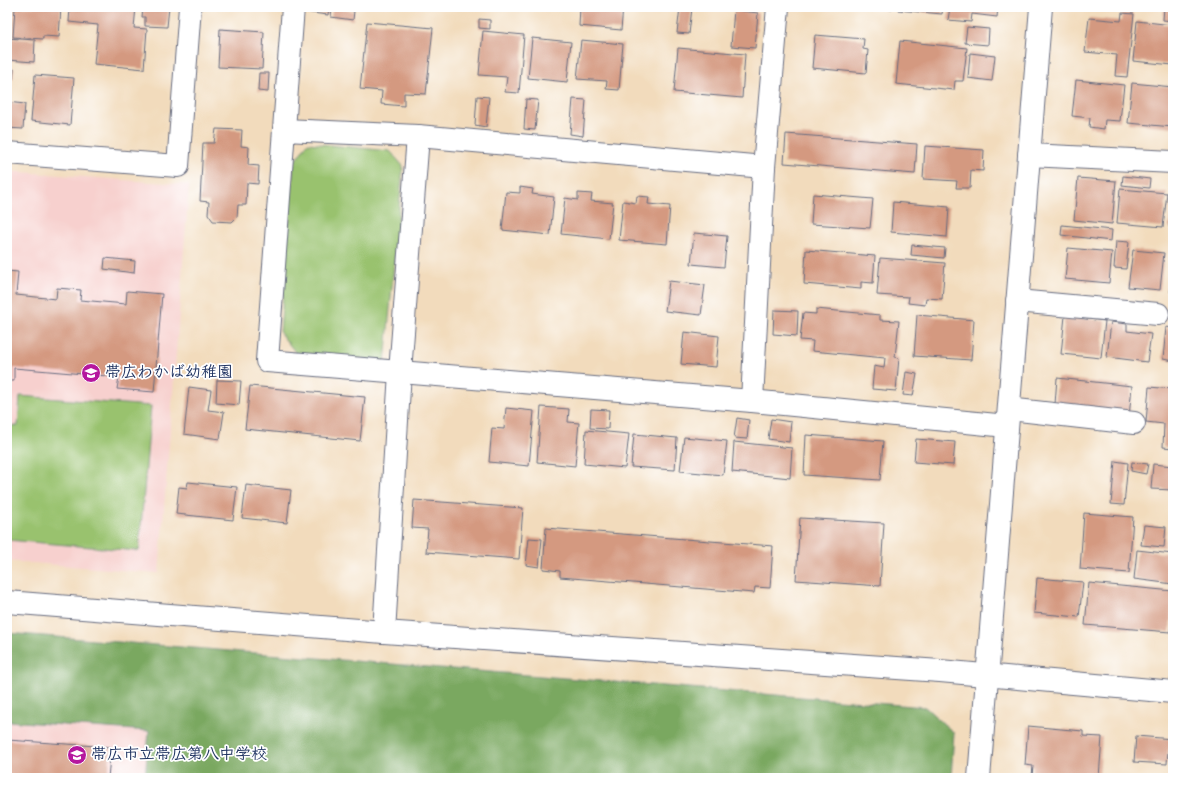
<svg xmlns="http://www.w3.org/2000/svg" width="1180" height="785" viewBox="0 0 1180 785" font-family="'Indie Flower','Klee One',sans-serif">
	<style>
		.built { fill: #f7d0ce }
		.green { fill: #99c26e; stroke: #5a7866 }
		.forest { fill: #7aa861; stroke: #4a6c60 }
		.building { fill: #d49980 }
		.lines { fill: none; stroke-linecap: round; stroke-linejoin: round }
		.minor-casing { stroke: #666b7f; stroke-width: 24 }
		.minor { stroke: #fff; stroke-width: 22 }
		.labels { text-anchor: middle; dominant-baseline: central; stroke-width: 3.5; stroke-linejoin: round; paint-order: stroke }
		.poi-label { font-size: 16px; font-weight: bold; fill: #1b2f5e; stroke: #fff; text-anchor: start }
	</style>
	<rect width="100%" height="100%" fill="#fff"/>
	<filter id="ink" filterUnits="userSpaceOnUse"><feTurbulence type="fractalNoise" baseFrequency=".025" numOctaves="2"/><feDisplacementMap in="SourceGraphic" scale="8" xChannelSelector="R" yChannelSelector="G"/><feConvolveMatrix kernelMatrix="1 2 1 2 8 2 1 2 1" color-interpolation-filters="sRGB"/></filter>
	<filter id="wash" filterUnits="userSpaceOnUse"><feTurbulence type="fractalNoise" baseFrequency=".012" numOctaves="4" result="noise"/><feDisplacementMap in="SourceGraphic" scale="16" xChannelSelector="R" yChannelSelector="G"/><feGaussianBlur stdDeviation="0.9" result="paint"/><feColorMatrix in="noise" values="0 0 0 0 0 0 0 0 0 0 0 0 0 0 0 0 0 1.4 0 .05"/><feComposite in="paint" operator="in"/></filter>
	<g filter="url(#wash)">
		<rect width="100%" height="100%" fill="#f2dbbc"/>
		<!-- built -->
		<g class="built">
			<path d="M7,171l182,14 -30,388 -152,-12z"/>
			<path d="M7,721l142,10 -4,47h-138z"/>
		</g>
		<!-- green -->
		<g class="green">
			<path d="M308,143l82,8 13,15 -18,196 -89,-9 -16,-20 14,-171z"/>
			<path d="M20,396l131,10 -12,145 -132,-11v-115l11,1z"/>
		</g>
		<!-- forest -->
		<path class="forest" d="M7,633l918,74 29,26 -3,45h-806l4,-47 -142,-10z"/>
		<g id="blocks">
			<!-- building -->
			<g class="building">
				<path d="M15,7h46l-2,30 -16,-1v3l-30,-2z"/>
				<path d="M70,7h66l-2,21 13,1 -3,40 -50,-5 4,-39 -29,-3z"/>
				<path d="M143,7h26l-2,20 -22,-1v-9h-3z"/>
				<path d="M305,7h24l-1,8 -24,-3z"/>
				<path d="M580,7h43l-2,23 -42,-4z"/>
				<path d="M680,7l12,1 -3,26 -12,-1z"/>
				<path d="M878,7h14v3l-14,-2z"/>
				<path d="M898,7h45l-1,7 -44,-4z"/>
				<path d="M950,7h48l-1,10 -25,-3 -1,8 -23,-2z"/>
				<path d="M1164,7h9v14l-10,-1z"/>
				<path d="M332,8l22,3 -1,9 -22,-3z"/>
				<path d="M734,10l24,3 -3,35 -24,-2z"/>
				<path d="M1122,13l12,1 -7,63 -12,-1 2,-21 -32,-3 4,-34 32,3z"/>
				<path d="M479,19l11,1v9l-11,-1z"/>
				<path d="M1137,21l36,4v40l-40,-4z"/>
				<path d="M367,22l66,6 -7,66 -22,-1v13l-23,-2 1,-13 -22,-2z"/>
				<path d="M967,27l22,2 -1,16 -23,-2z"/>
				<path d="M220,29l44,3 -2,37 -44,-2z"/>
				<path d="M483,31l41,4 -5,58 -14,-1 2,-15 -28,-2z"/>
				<path d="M815,35l49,4 -1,10 5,1 -2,23 -54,-5z"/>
				<path d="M7,38l28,2 -1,22 -27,-2z"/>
				<path d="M532,38l39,4 -4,40 -39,-4z"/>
				<path d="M581,40l42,4 -4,46 -13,-1 1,-8 -30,-2z"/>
				<path d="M900,41l67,7 -4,33h-8l-1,9 -58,-6z"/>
				<path d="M678,48l67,6 -3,44 -68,-6z"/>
				<path d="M970,53l25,3 -3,25 -24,-3z"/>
				<path d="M7,68l7,1 -1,10h-6z"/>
				<path d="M259,73h10l-1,19 -10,-1z"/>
				<path d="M35,75l39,3 -4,47 -39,-4z"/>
				<path d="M1076,80l48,5 -4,36 -15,-1 -1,9 -15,-2 1,-9 -18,-2z"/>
				<path d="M1132,83l41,4v40l-45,-4z"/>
				<path d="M477,96l12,1 -3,30 -11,-2z"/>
				<path d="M526,99l12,1 -3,30 -11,-1z"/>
				<path d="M573,99l13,1 -3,36 -13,-2z"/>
				<path d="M7,102l18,2 -2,25 -16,-1z"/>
				<path d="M216,129l26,1 -1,16 8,1 -1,18 11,1 -1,18 -11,-1 -1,22h-8l-1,12 -5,5 -19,-1 -5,-7 1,-12 -9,-1 3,-58h11z"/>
				<path d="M786,134l131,10 -2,30 -131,-11z"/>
				<path d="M925,146l59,4 -1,21 -12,-1 -1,18h-14l1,-7 -34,-2z"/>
				<path d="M1123,176l27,3 -1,9 -27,-3z"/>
				<path d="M1078,178l38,3 -4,43 -38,-4z"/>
				<path d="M520,187l13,2 -1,5 22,3 -4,38 -48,-5 4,-38 14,1z"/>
				<path d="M1120,189l47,4 -4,34 -46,-4z"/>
				<path d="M1172,192h1v35h-4z"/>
				<path d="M578,193l14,1 -1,7 22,2 -4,36 -48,-5 4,-36 13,2z"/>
				<path d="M813,194l60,5 -3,29 -59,-4z"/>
				<path d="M637,196l12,1 -1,7 22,2 -3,38 -48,-4 4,-39 13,2z"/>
				<path d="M893,202l56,5 -2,30 -56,-5z"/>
				<path d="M1062,225l50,5 -1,11 -50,-6z"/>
				<path d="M694,233l33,3 -3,31 -33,-3z"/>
				<path d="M1116,241l13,1 -3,27 -12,-1z"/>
				<path d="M912,245l33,3 -1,10 -33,-3z"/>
				<path d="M1068,248l44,4 -3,31 -44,-4z"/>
				<path d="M806,250l69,6 -2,27 -12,-1v7l-57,-5z"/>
				<path d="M1133,250l31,3 -4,37 -32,-3z"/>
				<path d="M105,258l30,3 -1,12 -30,-4z"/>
				<path d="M880,258l65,5 -3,36 -16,-1 -1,7 -17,-2 1,-6 -32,-2z"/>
				<path d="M7,271l11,1 -2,23 40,4 1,-11 24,2 -1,10 46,4 1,-13 35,3 -8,98 -37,-3 2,-12 -105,-9v13h-7z"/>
				<path d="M1172,276h1v16h-3z"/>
				<path d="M669,281l36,4 -4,30 -36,-4z"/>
				<path d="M816,309l64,6v5l19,1 -4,36 4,1 -3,33 -24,-2 2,-23 10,2 1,-10 -73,-7 1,-10 -13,-1 3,-27 13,1z"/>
				<path d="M774,310l24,1 -1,25 -24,-2z"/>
				<path d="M917,315l57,5 -3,40 -57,-4z"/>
				<path d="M1065,316l40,5 -4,37 -40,-4z"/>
				<path d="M1111,322l16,2v7l24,3 -4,28 -40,-5z"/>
				<path d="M1166,327l7,1v33l-10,-2z"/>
				<path d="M684,332l35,4 -3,31 -35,-3z"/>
				<path d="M906,372l11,2 -4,22 -10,-1z"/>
				<path d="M1057,378l75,8 -3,31 -74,-13z"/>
				<path d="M217,380l24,1 -2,24 -23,-2z"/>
				<path d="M250,386l115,11 -5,44 -115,-12z"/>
				<path d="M189,387l22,3 -3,20 16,2 -4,27 -36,-5z"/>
				<path d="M1149,387l24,2v59l-10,-1 1,-23 -18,-2z"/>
				<path d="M541,407l28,2 -1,13 11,1 -4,43 -38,-4z"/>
				<path d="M506,408l28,3 -5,55 -40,-4 3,-34 12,1z"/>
				<path d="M591,409l18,1 -1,19 -18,-1z"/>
				<path d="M737,418l12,2 -2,19 -13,-1z"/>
				<path d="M771,419l20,3 -2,20 -21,-3z"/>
				<path d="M586,430l43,4 -4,34 -41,-4z"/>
				<path d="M634,434l43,4 -2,32 -44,-3z"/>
				<path d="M806,435l77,6 -3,39 -76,-5z"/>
				<path d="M684,437l43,4 -4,34 -43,-4z"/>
				<path d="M916,439l39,3 -2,23 -39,-3z"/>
				<path d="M734,442l58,6 -2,30 -58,-6z"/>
				<path d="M1115,461l13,2 -4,42 -13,-1z"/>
				<path d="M1132,462l16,2 -2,10 -15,-3z"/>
				<path d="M1153,464l20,2v24l-22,-1z"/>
				<path d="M188,482l49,5 -4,33 -57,-6 3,-27 8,1z"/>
				<path d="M246,485l45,5 -4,33 -45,-5z"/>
				<path d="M414,500l109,8 -4,51 -93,-7 2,-23 -16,-1z"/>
				<path d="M1084,513l49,4 -4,56 -49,-4z"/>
				<path d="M800,518l84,5 -4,63 -84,-6z"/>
				<path d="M1144,525l22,2 -2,20 -23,-2z"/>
				<path d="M546,528l227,18 -3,42 -15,-1 -1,6 -194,-16v-6l-17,-2z"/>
				<path d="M529,538l13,1 -3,28 -13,-2z"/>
				<path d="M1137,550l36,4v30l-39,-5z"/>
				<path d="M1037,578l46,4 -4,35 -45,-4z"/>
				<path d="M1089,583l84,8 -3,41 -85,-7z"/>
				<path d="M1028,726l55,5v5l19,1 -3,41h-42l-25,-2 1,-10 -8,-1z"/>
				<path d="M1136,736l37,3v12l-5,-1 -1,14 -33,-2z"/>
				<path d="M7,740l104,7 -3,31h-101z"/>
			</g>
		</g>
	</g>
	<g filter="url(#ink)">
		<use href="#blocks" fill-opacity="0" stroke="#666b7f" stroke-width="1"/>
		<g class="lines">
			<defs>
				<g id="minor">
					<path d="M293,7l-26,354 485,40 255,25"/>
					<path d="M284,130l134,6 346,31"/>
					<path d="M7,153l171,13 12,-159"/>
					<path d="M1029,155l144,7"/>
					<path d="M1017,301l141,13"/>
					<path d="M752,401l12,-234 14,-160"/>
					<path d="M1009,409l125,14"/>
					<path d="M7,602l377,30 556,39 233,21"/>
					<path d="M384,632l16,-260 18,-236"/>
					<path d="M979,778l62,-771"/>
				</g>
			</defs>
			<!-- minor casing -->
			<use href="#minor" class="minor-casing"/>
			<!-- minor -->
			<use href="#minor" class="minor"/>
		</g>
	</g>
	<!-- icons -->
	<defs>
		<symbol id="school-disc" viewBox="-11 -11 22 22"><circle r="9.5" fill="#b5179e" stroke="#fff"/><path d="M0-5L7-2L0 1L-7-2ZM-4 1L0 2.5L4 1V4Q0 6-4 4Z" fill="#fff"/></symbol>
	</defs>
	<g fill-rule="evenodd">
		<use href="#school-disc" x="80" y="362" width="22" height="22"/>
		<use href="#school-disc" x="66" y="744" width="22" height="22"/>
	</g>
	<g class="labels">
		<!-- poi labels -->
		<g class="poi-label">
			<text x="105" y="373">帯広わかば幼稚園</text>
			<text x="91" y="755">帯広市立帯広第八中学校</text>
		</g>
	</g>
	<!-- margin -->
	<rect width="1180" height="785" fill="none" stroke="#fff" stroke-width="24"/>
</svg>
